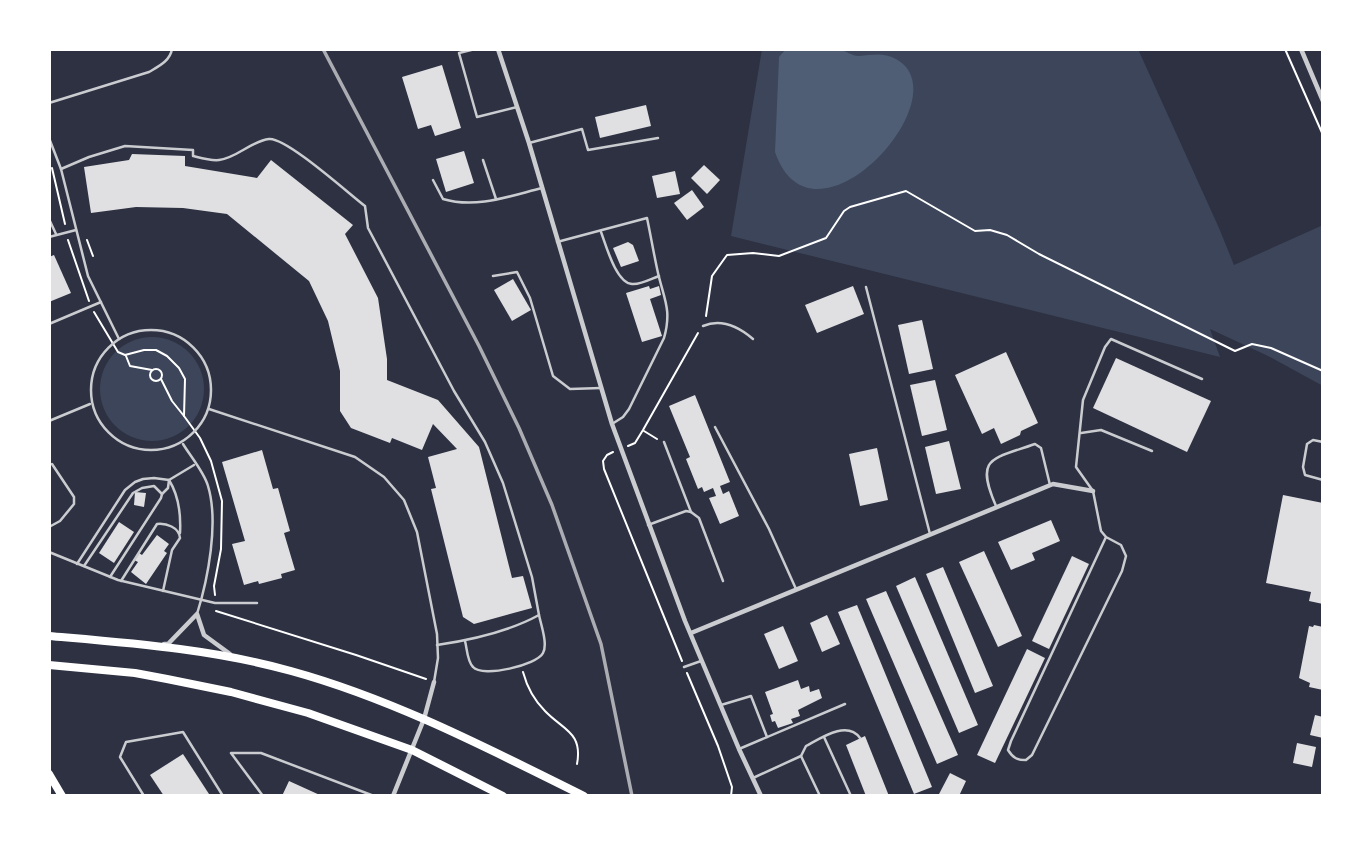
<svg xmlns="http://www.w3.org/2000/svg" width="1372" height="845" viewBox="0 0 1372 845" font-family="'PT Sans',sans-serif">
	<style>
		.green { fill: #3c4559 }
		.water { fill: #4f5d75 }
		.building { fill: #e0e0e3 }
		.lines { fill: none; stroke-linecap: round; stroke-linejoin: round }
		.path { stroke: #fff; stroke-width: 2 }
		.service { stroke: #caccd0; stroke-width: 2.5 }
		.minor { stroke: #caccd0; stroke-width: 4.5 }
		.primary { stroke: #fff; stroke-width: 8 }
		.rail { stroke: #abadb3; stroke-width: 3.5 }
	</style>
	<rect width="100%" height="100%" fill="#2d3142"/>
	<!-- green -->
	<g class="green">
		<path d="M762,49h376l81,179 15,37 89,-40v161l-55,-30 -58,-27 10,28 -489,-121z"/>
		<circle cx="152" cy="389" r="52"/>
	</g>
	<!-- water -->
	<path class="water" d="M786,49c16,0 37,-4 53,0 7,2 13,7 20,7 13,-1 24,-4 37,3 68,37 -83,203 -121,93l4,-95z"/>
	<!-- building -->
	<g class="building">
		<path d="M442,65l19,63 -26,8 -4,-11 -13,4 -16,-52z"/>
		<path d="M646,105l5,21 -51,12 -5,-21z"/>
		<path d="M464,151l10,32 -28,9 -10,-33z"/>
		<path d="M132,154l53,2v10l72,12 14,-18 82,65 -8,9 33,64 9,61v21l51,20 41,47 33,131 11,-2 9,32 -58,16 -11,-7 -32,-128 5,-1 -8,-31 29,-8 -24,-25 -11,26 -30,-12 -2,5 -39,-15 -11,-17v-40l-12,-50 -19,-40 -82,-67 -44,-6 -47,-1 -45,6 -7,-46 45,-7z"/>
		<path d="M704,165l16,15 -13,14 -16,-16z"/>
		<path d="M675,171l5,23 -23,4 -5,-22z"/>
		<path d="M692,190l12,17 -17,13 -13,-17z"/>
		<path d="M628,242l5,3 6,16 -18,6 -8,-19z"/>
		<path d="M54,255l17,38 -22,9v-45z"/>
		<path d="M513,279l18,31 -19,11 -18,-31z"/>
		<path d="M649,286l1,3 9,-3 2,9 -11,4 12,37 -20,6 -16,-49z"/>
		<path d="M853,286l11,28 -47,19 -12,-28z"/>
		<path d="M922,320l11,49 -24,5 -11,-49z"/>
		<path d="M1006,352l32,71 -17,8 -1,4 -19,9 -7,-16 -12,6 -27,-59z"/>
		<path d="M1116,358l95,43 -24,51 -94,-44z"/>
		<path d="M935,380l12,50 -25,6 -12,-51z"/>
		<path d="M695,395l35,87 -10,4 3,8 6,-3 10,25 -19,8 -11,-26 7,-2 -3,-8 -9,4 -2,-5 -4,2 -12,-30 4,-2 -21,-51z"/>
		<path d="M949,441l12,48 -25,5 -11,-47z"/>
		<path d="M877,448l11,52 -28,6 -11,-52z"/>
		<path d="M262,450l11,39 5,-1 12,43 -6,2 11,37 -14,4 1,4 -23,6 -1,-3 -14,4 -12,-41 13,-3 -23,-79z"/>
		<path d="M135,492l11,1 -2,14 -10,-2z"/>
		<path d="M1283,495l40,8v101l-14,-3 2,-9 -45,-9z"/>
		<path d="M1051,520l9,21 -28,12 3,7 -24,10 -13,-28z"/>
		<path d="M119,522l15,10 -20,31 -15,-10z"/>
		<path d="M157,535l12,9 -5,7 3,2 -21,31 -15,-12 7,-10 -4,-2 5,-7 3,2z"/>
		<path d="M984,551l38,85 -24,11 -39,-85z"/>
		<path d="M1072,556l17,8 -40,85 -17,-8z"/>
		<path d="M943,567l50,119 -18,7 -49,-119z"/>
		<path d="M915,577l63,148 -19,8 -63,-147z"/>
		<path d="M886,591l72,164 -21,9 -71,-165z"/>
		<path d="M857,605l75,182 -18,7 -76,-182z"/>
		<path d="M827,615l13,29 -18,8 -12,-29z"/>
		<path d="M1314,625l9,2v63l-14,-3 1,-4 -11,-5 10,-52 4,1z"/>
		<path d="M783,626l15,35 -19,8 -15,-35z"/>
		<path d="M1027,649l18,9 -50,105 -18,-8z"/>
		<path d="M798,680l3,9 8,-3 1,6 9,-3 3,9 -24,12 2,6 -9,3 2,4 -15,5 -3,-7 -3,1 -2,-7 3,-1 -8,-22z"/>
		<path d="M1315,715l8,2v21l-13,-3z"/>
		<path d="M865,736l24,60h-23l-20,-51z"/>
		<path d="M1297,743l19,4 -4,20 -19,-4z"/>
		<path d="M183,754l26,40 -2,2h-43l-14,-21z"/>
		<path d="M950,773l16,8 -7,15h-21z"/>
		<path d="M289,781l33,15h-40z"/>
	</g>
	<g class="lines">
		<!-- path -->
		<g class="path">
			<path d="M1285,49l38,86"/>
			<path d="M52,168l13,56"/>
			<path d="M68,240l21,61"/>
			<path d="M87,240l6,16"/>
			<path d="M94,312l24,40 7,3 19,-5h12l11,6 12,12 6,11 -1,37 16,22 11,23 11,40 -1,48 -7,37 1,9"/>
			<path d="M706,316l6,-40 15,-21 26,-2 26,3 47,-18 18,-27 6,-4 56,-16 69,40 15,-1 17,5 32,19 196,97 17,-7 19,4 52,23"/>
			<path d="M126,356l4,10 22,4"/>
			<circle cx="156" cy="375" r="6"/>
			<path d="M161,379l11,22 12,15"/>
			<path d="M644,431l13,8"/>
			<path d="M628,446l7,-3 8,-13 55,-97"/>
			<path d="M613,452l-6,3 -4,6 1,8 78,192"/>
			<path d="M216,611l140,44 70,24"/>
			<path d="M523,672c4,15 11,28 22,39 18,19 38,21 32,53"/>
			<path d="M687,673l31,73 14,41 -1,9"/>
		</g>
		<!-- service -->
		<g class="service">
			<path d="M475,49l-16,4 18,64 40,-10"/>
			<path d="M49,103l100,-31c10,-6 21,-11 23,-23"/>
			<path d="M49,138l12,31 27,107 31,63"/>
			<path d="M529,143l53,-14 6,21 70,-12"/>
			<path d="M483,160l13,39"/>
			<path d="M61,169l28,-12 36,-11 68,4v6c8,2 18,5 26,4 18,-2 32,-19 50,-21 17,-2 79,54 96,67l3,22 86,163 31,51 18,41 29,94 7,38c-31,17 -68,25 -102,30"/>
			<path d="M433,180l10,19c33,10 67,-3 99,-11"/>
			<path d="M49,219l7,15"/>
			<path d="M601,232c5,13 15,51 31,52 8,1 19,-5 27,-8"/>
			<path d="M49,237l27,-7"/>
			<path d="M557,242l90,-24c4,19 7,37 11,55 6,26 14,37 6,65l-35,71 -6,8 -11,7"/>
			<path d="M493,276l24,-4 13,26 23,78 17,13 31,-1"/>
			<path d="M866,287l64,247"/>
			<path d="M49,324l52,-22"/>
			<path d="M703,326c19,-8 36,1 50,13"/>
			<circle cx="151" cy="390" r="60"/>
			<path d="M209,409l146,48 29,20 20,23 13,32 20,102 1,24 -4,24"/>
			<path d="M49,421l41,-17"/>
			<path d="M715,427l54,102 27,60"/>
			<path d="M1081,433l20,-3 51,21"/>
			<path d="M664,442l27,70"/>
			<path d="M1323,442l-10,-2 -6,4 -4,23 2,8 18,5"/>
			<path d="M183,444c8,13 21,28 25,42 11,36 0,93 -11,128"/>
			<path d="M169,480c10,16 12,35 11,53"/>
			<path d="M162,494l6,-6 1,-8"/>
			<path d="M996,506c-22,-50 -3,-47 39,-62l6,4 9,37"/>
			<path d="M648,525l38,-14 5,1 8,6 24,63"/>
			<path d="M49,527l11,-6 14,-17v-7l-22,-33"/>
			<path d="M1106,537l-95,204 -3,9c5,8 9,10 18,10l6,-5 90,-184 4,-15 -5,-11 -15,-8 -5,-6 -8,-40 -17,-24 7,-67 22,-53 6,-8 91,40"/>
			<path d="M49,552l69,28 97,23h42"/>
			<path d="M77,564l48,-74 10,-8 8,-3 11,-1 15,2 25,-15"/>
			<path d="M84,566l49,-73 9,-5 12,-2 8,8 -1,4 -51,79"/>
			<path d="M121,581l36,-57c9,-1 22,3 23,14l-8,12 -9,41"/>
			<path d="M465,641c2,7 2,20 8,26 10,11 64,-2 70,-14 5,-9 -2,-28 -4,-38"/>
			<path d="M684,667l17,-6"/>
			<path d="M721,705l30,-9 16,41"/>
			<path d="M824,737l27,59"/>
			<path d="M739,749l106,-45"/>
			<path d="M801,756l19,40"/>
			<path d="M753,778l48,-22 5,-10c15,-8 41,-26 54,-8"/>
			<path d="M144,796l-24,-39 6,-15 57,-10 40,64"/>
			<path d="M263,796l-32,-43h30l113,43"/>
		</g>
		<!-- minor -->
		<g class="minor">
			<path d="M498,49l31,94 83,281 73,197 54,128 22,47"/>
			<path d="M1301,49l22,52"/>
			<path d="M691,633l362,-149 40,7"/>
			<path d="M164,644h4l29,-30 7,21 26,19"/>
			<path d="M393,796l31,-77 10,-37"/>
		</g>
		<!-- primary -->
		<g class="primary">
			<path d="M49,636c80,7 164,13 242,35 102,28 198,78 293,125"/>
			<path d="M49,665l86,8 32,6 64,13 77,21 104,37 91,46"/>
			<path d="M49,774l13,22"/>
		</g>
		<!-- rail -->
		<path class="rail" d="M323,49l156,297 40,82 33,77 49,139 31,152"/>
	</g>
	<!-- border -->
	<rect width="1372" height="845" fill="none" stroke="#ffffff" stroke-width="102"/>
</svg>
